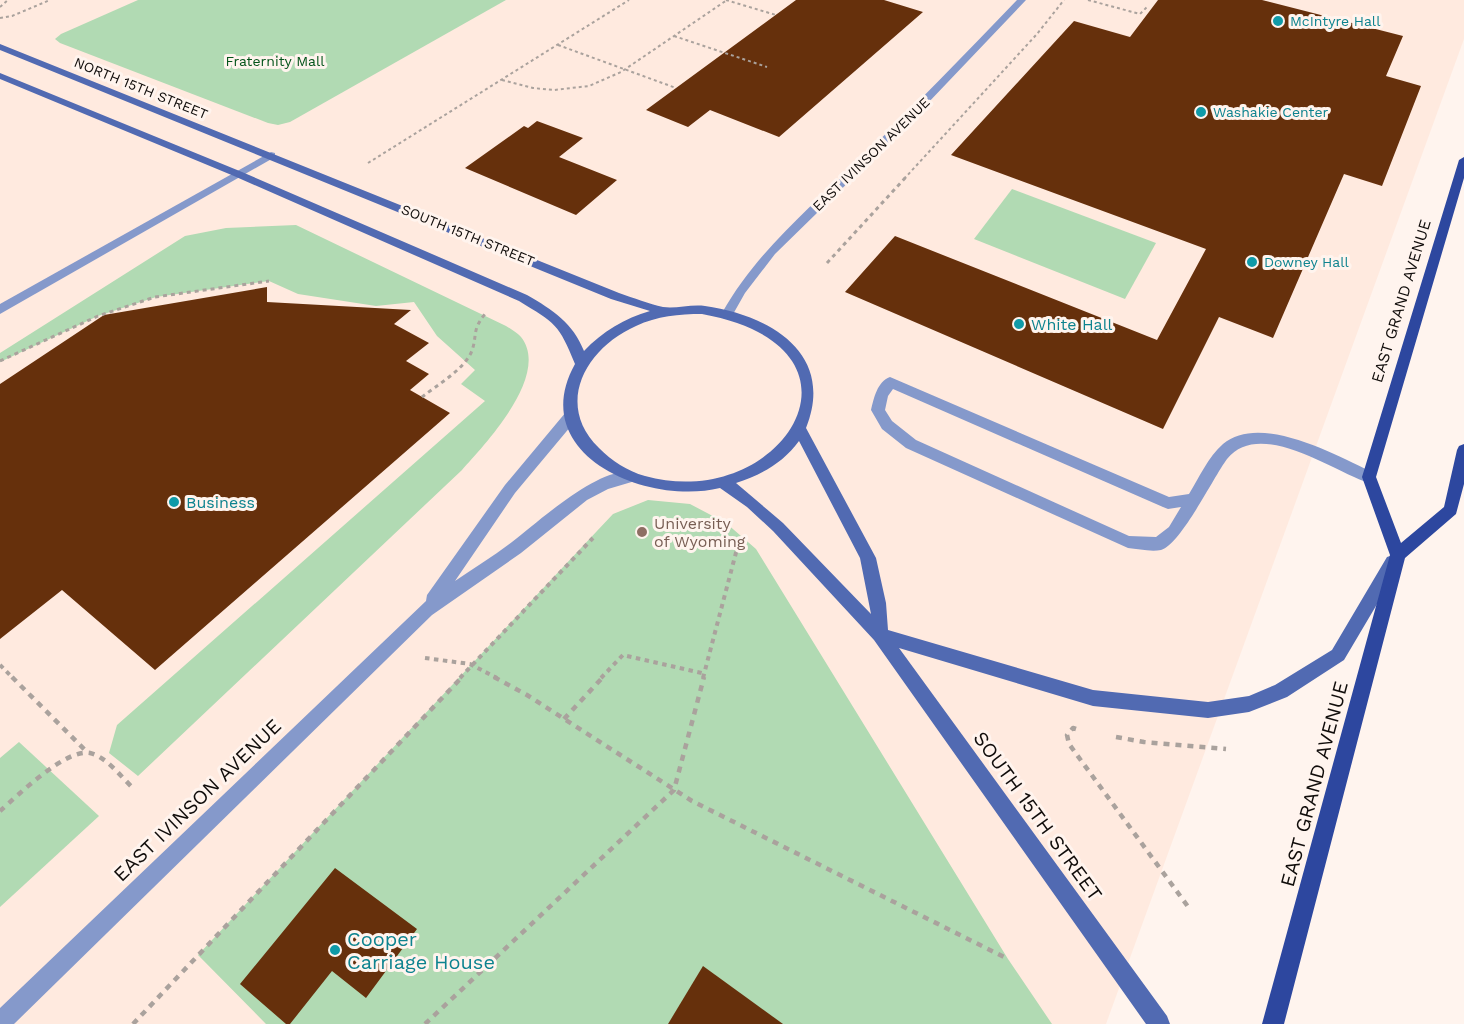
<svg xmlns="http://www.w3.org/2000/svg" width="1464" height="1024" viewBox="0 0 1464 1024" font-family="'Work Sans',sans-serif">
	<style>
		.built { fill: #ffeadf }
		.green { fill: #b1dab3 }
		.building { fill: #66300c }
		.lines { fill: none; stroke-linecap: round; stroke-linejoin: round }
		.path-far3 { stroke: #aaa29d; stroke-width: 2; stroke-dasharray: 3 3; stroke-linecap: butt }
		.path-far2 { stroke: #aaa29d; stroke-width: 3; stroke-dasharray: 4 4; stroke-linecap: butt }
		.path-far1 { stroke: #aaa29d; stroke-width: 4; stroke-dasharray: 4.5 4.5; stroke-linecap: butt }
		.path { stroke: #aaa29d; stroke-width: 4.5; stroke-dasharray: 6 6; stroke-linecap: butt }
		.service { fill: #8599cb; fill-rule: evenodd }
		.minor { fill: #8599cb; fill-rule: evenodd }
		.tertiary { fill: #8599cb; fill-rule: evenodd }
		.secondary { fill: #516ab2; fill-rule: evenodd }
		.primary { fill: #2d479f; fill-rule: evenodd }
		.culture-dot { fill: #0f9aa8; stroke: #fff4ee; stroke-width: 2 }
		.education-dot { fill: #8d6e63; stroke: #fff4ee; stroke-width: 2 }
		.labels { text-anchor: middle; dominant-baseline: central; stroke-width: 6; stroke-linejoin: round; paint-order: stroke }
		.far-culture-label { font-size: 14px; fill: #0d838f; stroke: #fff4ee; text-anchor: start }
		.far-park-label { font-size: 14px; fill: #035319; stroke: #fff4ee }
		.far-street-label { font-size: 14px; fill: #100c0a; stroke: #fff4ee }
		.street-label { font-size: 16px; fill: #100c0a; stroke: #fff4ee }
		.culture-label { font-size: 16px; fill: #0d838f; stroke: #fff4ee; text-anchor: start }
		.education-label { font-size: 16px; fill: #785e54; stroke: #fff4ee; text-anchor: start }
		.near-street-label { font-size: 20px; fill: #100c0a; stroke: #fff4ee }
		.near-culture-label { font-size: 20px; fill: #0d838f; stroke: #fff4ee; text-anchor: start }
	</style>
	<rect width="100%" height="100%" fill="#fff4ee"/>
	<!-- built -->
	<path class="built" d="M0,0h1464v39l-358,985h-1106z"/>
	<!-- green -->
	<g class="green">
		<path d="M138,0h368l-216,122 -12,3 -10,-2 -208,-80 -5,-4 6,-5z"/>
		<path d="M1012,189l144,54 -31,56 -151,-60z"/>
		<path d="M296,225l210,101c5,3 12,7 15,11 30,38 -36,107 -59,133l-324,306 -29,-23 8,-28 368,-324 -24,-17 14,-14 -38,-34 -23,-34 -38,4 -78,-12 -29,-13 -113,16 -58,19 -98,46v-9l185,-117 41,-8z"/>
		<path d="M648,500l42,4 36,19 30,26 252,410 44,65h-786l-68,-69 415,-441z"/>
		<path d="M19,742l80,74 -99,91v-149z"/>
	</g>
	<!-- building -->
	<g class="building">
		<path d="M796,0h88l39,12 -144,125 -69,-27 -22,17 -42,-17z"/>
		<path d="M1158,0h104l141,36 -17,40 35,10 -39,100 -38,-12 -71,164 -54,-21 -56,112 -318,-137 50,-56 262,104 49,-91 -255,-94 123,-134 56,16z"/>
		<path d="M537,121l46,17 -24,19 58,23 -41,35 -111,-47 59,-42 4,2z"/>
		<path d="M267,287v15l144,8 -17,14 35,19 -23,18 23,13 -19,16 40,23 -295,257 -93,-80 -62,49v-255l104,-69z"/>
		<path d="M335,868l82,61 -51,69 -34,-27 -42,53h-4l-46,-40z"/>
		<path d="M703,966l80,58h-115z"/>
	</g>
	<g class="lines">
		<!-- path-far3 -->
		<g class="path-far3">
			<path d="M726,0l50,15"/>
			<path d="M1088,0l52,14 7,-7"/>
			<path d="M0,7l8,-7"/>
			<path d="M0,18l12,-2 38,-16"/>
			<path d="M674,36l93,31"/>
			<path d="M558,45l118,43"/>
			<path d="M502,80l31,8 21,2 35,-4 32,-14 106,-72"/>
			<path d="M368,163l261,-163"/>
			<path d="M904,179l133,-145 27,-34"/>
		</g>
		<!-- path-far2 -->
		<g class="path-far2">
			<path d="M827,263l79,-86"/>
			<path d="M0,361l98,-45 57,-19 114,-16"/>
			<path d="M422,397c15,-12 40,-26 49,-44 7,-17 0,-22 14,-39"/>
		</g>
		<!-- path-far1 -->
		<g class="path-far1">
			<path d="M425,658l45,6 27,14"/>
			<path d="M0,665l13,13"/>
			<path d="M460,678l133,-140"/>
			<path d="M601,678l22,-23 83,19"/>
			<path d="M703,678l35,-133"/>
		</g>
		<!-- path -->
		<g class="path">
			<path d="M12,677l75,75"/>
			<path d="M494,677l33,18 165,106 316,158"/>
			<path d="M564,719l39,-42"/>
			<path d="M1076,729l-3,-1 -6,7 2,9 120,164"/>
			<path d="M1116,737l28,5 82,7"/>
			<path d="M0,811c17,-15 66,-63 90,-58 17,4 32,25 44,36"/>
			<path d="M133,1024l329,-347"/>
			<path d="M425,1024l249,-234 30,-113"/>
		</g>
		<!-- service -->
		<g class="service">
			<path d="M271,152l4,1v4l-275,157v-10z"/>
			<path d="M890,377l279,120 20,-3c10,-16 19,-37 34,-50 37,-32 115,12 151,29l2,4 -2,4 -5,2c-37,-12 -109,-65 -142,-24 -14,19 -46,85 -66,91 -10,2 -23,-1 -33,-2l-222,-100 -24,-19 -11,-19c3,-12 6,-28 19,-33zM893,389l270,118 5,2 13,-2 -12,20 -13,10 -27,-1 -213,-96 -24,-19 -7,-11 3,-14z"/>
		</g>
		<!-- minor -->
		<path class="minor" d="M1017,0h9l-120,126 -131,128 -30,39 -13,23h-8l-2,-3c35,-62 87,-104 137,-153 54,-52 106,-106 158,-160z"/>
		<!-- tertiary -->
		<path class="tertiary" d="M571,411l5,1 2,4 -2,4 -61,73 -60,88c19,-13 39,-25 57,-39 25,-19 91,-80 123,-69l2,4 -2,4 -27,8 -21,11 -66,53 -89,62 -418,409h-14v-16l426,-407 1,-6 78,-110 61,-73z"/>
		<!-- secondary -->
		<path class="secondary" d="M0,44l619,249c15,5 30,11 44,14 13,2 28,-3 42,-1 64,9 131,47 101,122l70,130 10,45 2,27 205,60 115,12 41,-6 26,-11 57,-35 55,-93 6,-2 6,2 2,5 -2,5 -55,93 -57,37 -38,15 -41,6 -115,-12 -194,-58 268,368 3,8h-24l-272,-384 -101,-109 -26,-24 -27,-19c-74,18 -195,-34 -145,-124 -16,-40 -20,-41 -56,-63l-285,-125 -234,-97v-6l242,99 285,123c26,15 46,28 57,56 18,-19 41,-33 66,-40l-39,-12 -611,-249zM702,314c186,34 79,200 -57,162 -18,-5 -33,-15 -46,-28 -45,-44 -13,-100 37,-122 21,-10 43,-12 66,-12zM799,441l61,117 11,56 -88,-91 -47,-40c25,-8 47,-20 63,-42z"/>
		<!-- primary -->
		<path class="primary" d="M1464,157v21l-88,299 25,66 43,-36 13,-57 2,-4 5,-2v40l-8,30 -51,44 -121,466h-22l128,-469 -28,-78 97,-317z"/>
	</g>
	<!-- markers -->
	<g class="culture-dot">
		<circle cx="1278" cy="21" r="6"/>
		<circle cx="1201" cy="112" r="6"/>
		<circle cx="1252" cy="262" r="6"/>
		<circle cx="1019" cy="324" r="6"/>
		<circle cx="174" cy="502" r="6"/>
		<circle cx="335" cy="950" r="6"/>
	</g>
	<circle class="education-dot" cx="642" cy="532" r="6"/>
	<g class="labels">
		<!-- far-culture labels -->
		<g class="far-culture-label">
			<text x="1290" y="21">McIntyre Hall</text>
			<text x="1213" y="112">Washakie Center</text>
			<text x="1264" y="262">Downey Hall</text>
		</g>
		<!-- far-park labels -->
		<g class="far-park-label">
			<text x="275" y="61">Fraternity Mall</text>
		</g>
		<!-- far-street labels -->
		<g class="far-street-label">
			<text transform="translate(141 88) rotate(22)">NORTH 15TH STREET</text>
			<text transform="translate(871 154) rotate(-44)">EAST IVINSON AVENUE</text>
			<text transform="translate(468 235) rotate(22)">SOUTH 15TH STREET</text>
		</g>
		<!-- street labels -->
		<g class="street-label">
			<text transform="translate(1401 301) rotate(-73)">EAST GRAND AVENUE</text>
		</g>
		<!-- culture labels -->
		<g class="culture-label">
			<text x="1031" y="324">White Hall</text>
			<text x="186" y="502">Business</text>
		</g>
		<!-- education labels -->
		<g class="education-label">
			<text x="654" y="523">University<tspan x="654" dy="18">of Wyoming</tspan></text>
		</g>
		<!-- near-street labels -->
		<g class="near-street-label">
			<text transform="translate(1314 784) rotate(-75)">EAST GRAND AVENUE</text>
			<text transform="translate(197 800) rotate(-44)">EAST IVINSON AVENUE</text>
			<text transform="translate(1038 816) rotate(54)">SOUTH 15TH STREET</text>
		</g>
		<!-- near-culture labels -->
		<g class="near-culture-label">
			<text x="347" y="939">Cooper<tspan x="347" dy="23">Carriage House</tspan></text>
		</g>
	</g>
</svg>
